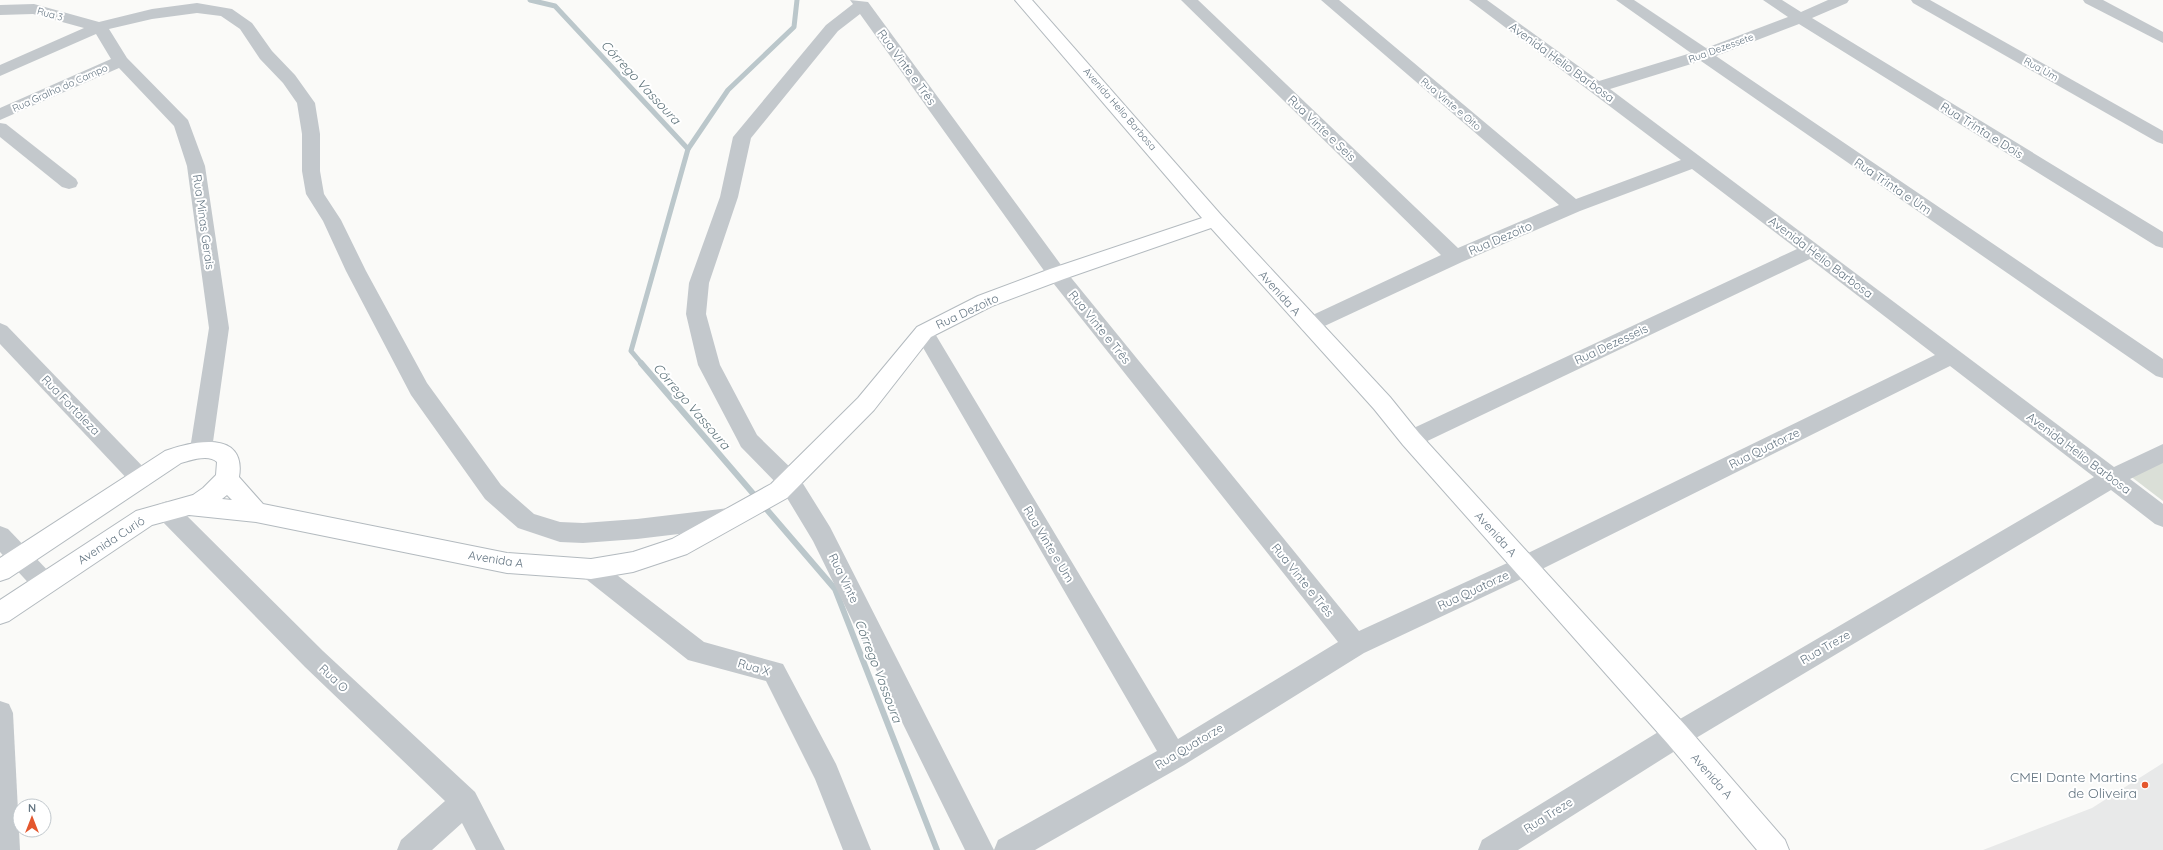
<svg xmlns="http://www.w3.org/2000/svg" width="2163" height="850" viewBox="0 0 2163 850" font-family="Quicksand,sans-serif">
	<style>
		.built { fill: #e8e9e9 }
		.green { fill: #dadfd7 }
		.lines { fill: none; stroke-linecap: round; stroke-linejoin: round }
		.stream-far1 { stroke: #bbc7cb; stroke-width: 5 }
		.stream { stroke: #bbc7cb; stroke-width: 6 }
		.secondary-casing { stroke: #b3babf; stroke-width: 2 }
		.street { fill: #c3c8cc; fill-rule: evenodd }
		.secondary { fill: #fff; fill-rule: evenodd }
		.poi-dot { fill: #e4572e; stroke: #fff; stroke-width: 1.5 }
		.labels { text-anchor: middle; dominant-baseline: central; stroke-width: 4; stroke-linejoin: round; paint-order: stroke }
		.far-street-label { font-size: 10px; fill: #657683; stroke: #fff }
		.street-label { font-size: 12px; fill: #657683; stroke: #fff }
		.water-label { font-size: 13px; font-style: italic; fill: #60757c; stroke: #fff }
		.near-poi-label { font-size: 14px; fill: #657683; stroke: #fff; text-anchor: end }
	</style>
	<rect width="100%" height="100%" fill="#fafaf8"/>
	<!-- built -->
	<path class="built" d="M2163,763v87h-180l109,-42z"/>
	<!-- green -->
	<path class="green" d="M2163,452v49l-38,-29z"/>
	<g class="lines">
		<!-- stream-far1 -->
		<g class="stream-far1">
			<path d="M530,0l25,6 133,143"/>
			<path d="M642,364l-11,-13 57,-202 40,-59 66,-63 3,-27"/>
		</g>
		<!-- stream -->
		<path class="stream" d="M641,363l194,226 102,261"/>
		<defs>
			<path id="secondary" d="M1015,0h17l190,216 168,181 29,36 267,293 99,114 4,10h-32l-89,-106 -265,-299 -29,-36 -163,-181 -147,51 -72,27 -61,31 -57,73 -87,88 -100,56 -54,18 -42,7 -84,-6 -251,-51 -67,-7 -37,10 -143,96 -9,3v-24l136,-89 57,-16 10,-7 13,-13 1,-13c-8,-8 -26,-2 -36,1l-172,115 -9,3v-23l165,-107c27,-10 82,-22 74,26l24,27 244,49 84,6 42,-7 39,-13 99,-55 87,-86 59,-71 61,-31 72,-27 152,-51zM227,495l5,5 -10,-1z"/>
		</defs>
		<!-- secondary casing -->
		<use href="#secondary" class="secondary-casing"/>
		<!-- street -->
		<g class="street">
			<path d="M850,0l18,2 196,267 295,362 157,-72 419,-204 -125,-96 -391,186 -8,3 -8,-3 -3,-6 3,-6 394,-184 -105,-80 -112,42 -118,51 -146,68 -7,2 -7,-2 -3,-5 3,-5 139,-65 -260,-255h17l260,248 101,-43 -238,-205h18l237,199 105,-39 -212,-160h18l112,81 92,-28 -75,-53h18l72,48 82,-31 -25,-17h19l19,12 27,-12h21l-2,3 -35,15 351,214v16l-7,-2 -357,-222 -83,32 447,303v19l-7,-2 -455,-315 -91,28 504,378 49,-23v19l-33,16 33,25v23l-8,-3 -44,-34 -425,254 -168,106h-40l4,-10 186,-114 426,-249 -144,-111 -416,207 -170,80 -180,112 -149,85h-70l-152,-309 -32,-53 -40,-41 -3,-6 -40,-76 -12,-51 3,-31 31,-86 13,-60 93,-112 27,-21zM860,14l190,265 288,363 -160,97 -247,-412 -7,-3 -7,3 -3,5 243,419 -159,89 -4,10 -164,-323 -33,-53 -40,-39 -37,-70 -14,-51 3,-31 29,-86 13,-59 87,-107z"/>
			<path d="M1911,0h19l233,131v13l-6,-2 -244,-139z"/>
			<path d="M2083,0h20l60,32v11l-78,-40z"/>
			<path d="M197,3l35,6 20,14 20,28 23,24 20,28 5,31v37l4,23 17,26 25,51 61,112 74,102 33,29 26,8 23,1 54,-4 92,-11 8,3 4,7 -4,7 -8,3 -92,11 -54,4 -23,-1 -42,-14 -33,-29 -74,-104 -65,-124 -23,-50 -17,-27 -4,-23v-37l-5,-31 -14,-20 -23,-24 -20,-30 -19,-13 -24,-3 -45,6 -43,10 18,29 61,62 17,46 24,162 -17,121 -3,6 -8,3 -8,-3 -3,-6 19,-121 -22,-162 -13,-40 -55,-58 -119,52v-12l111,-49 -15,-25 -96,42v-11l84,-37 -51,-14 -33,1v-10l34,-1 65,18 53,-13z"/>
			<path d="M0,123l6,1 70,55 2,4 -2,4 -7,2 -7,-2 -62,-50z"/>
			<path d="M0,323l7,3 142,147 3,6 -3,6 -8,3 -8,-3 -133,-141z"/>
			<path d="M167,501l8,3 148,147 152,141 30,58h-29l-14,-27 -30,27h-35l4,-10 44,-39 -140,-134 -146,-149 -4,-7 4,-7z"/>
			<path d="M0,526l8,3 45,47 3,7 -3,7 -9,3 -9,-3 -35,-38z"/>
			<path d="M591,559l9,3 104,80 79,22 53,100 35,86h-28l-28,-71 -49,-98 -78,-21 -106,-84 -3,-7 3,-7z"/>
			<path d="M0,701l9,3 4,9 7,137h-20z"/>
		</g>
		<!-- secondary -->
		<use href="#secondary" class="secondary"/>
	</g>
	<!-- markers -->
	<circle class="poi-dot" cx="2145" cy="785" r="4"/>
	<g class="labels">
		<!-- far-street labels -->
		<g class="far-street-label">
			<text transform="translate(50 14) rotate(15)">Rua 3</text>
			<text transform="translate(1721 48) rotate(-20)">Rua Dezessete</text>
			<text transform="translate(2041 69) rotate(29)">Rua Um</text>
			<text transform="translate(60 88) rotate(-24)">Rua Gralha do Campo</text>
			<text transform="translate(1451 104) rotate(40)">Rua Vinte e Oito</text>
			<text transform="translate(1120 109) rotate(49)">Avenida Helio Barbosa</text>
		</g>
		<!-- street labels -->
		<g class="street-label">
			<text transform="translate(1562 62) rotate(36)">Avenida Helio Barbosa</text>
			<text transform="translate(907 67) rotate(54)">Rua Vinte e Três</text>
			<text transform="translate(1322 128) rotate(44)">Rua Vinte e Seis</text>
			<text transform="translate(1982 130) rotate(32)">Rua Trinta e Dois</text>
			<text transform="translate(1893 186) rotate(34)">Rua Trinta e Um</text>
			<text transform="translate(204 222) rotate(82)">Rua Minas Gerais</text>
			<text transform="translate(1500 238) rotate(-23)">Rua Dezoito</text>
			<text transform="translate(1821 257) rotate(37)">Avenida Helio Barbosa</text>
			<text transform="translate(1280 293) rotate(48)">Avenida A</text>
			<text transform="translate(967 311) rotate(-25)">Rua Dezoito</text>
			<text transform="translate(1100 327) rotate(51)">Rua Vinte e Três</text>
			<text transform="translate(1611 344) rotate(-25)">Rua Dezesseis</text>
			<text transform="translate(71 405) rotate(46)">Rua Fortaleza</text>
			<text transform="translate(1764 448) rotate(-26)">Rua Quatorze</text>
			<text transform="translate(2079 453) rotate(37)">Avenida Helio Barbosa</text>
			<text transform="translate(1496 534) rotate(48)">Avenida A</text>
			<text transform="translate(111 540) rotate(-33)">Avenida Curió</text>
			<text transform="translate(1049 544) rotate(59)">Rua Vinte e Um</text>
			<text transform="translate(496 559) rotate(9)">Avenida A</text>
			<text transform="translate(844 578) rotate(64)">Rua Vinte</text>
			<text transform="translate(1303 580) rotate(51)">Rua Vinte e Três</text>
			<text transform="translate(1473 590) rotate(-25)">Rua Quatorze</text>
			<text transform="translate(1825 647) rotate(-30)">Rua Treze</text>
			<text transform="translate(754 667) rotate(16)">Rua X</text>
			<text transform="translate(334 678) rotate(43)">Rua O</text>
			<text transform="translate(1189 746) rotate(-31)">Rua Quatorze</text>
			<text transform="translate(1712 776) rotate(49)">Avenida A</text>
			<text transform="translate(1548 815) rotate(-32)">Rua Treze</text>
		</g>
		<!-- water labels -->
		<g class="water-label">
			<text transform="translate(641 82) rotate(47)">Córrego Vassoura</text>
			<text transform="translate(692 406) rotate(49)">Córrego Vassoura</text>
			<text transform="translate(879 671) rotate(69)">Córrego Vassoura</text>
		</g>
		<!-- near-poi labels -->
		<g class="near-poi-label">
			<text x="2137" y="777">CMEI Dante Martins<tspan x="2137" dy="16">de Oliveira</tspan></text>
		</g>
	</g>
	<!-- north arrow -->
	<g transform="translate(32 818)"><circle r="19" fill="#ffffff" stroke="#c1c8cd"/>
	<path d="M0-3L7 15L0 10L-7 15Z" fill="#e4572e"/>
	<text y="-6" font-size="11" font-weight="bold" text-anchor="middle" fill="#657683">N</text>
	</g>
</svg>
